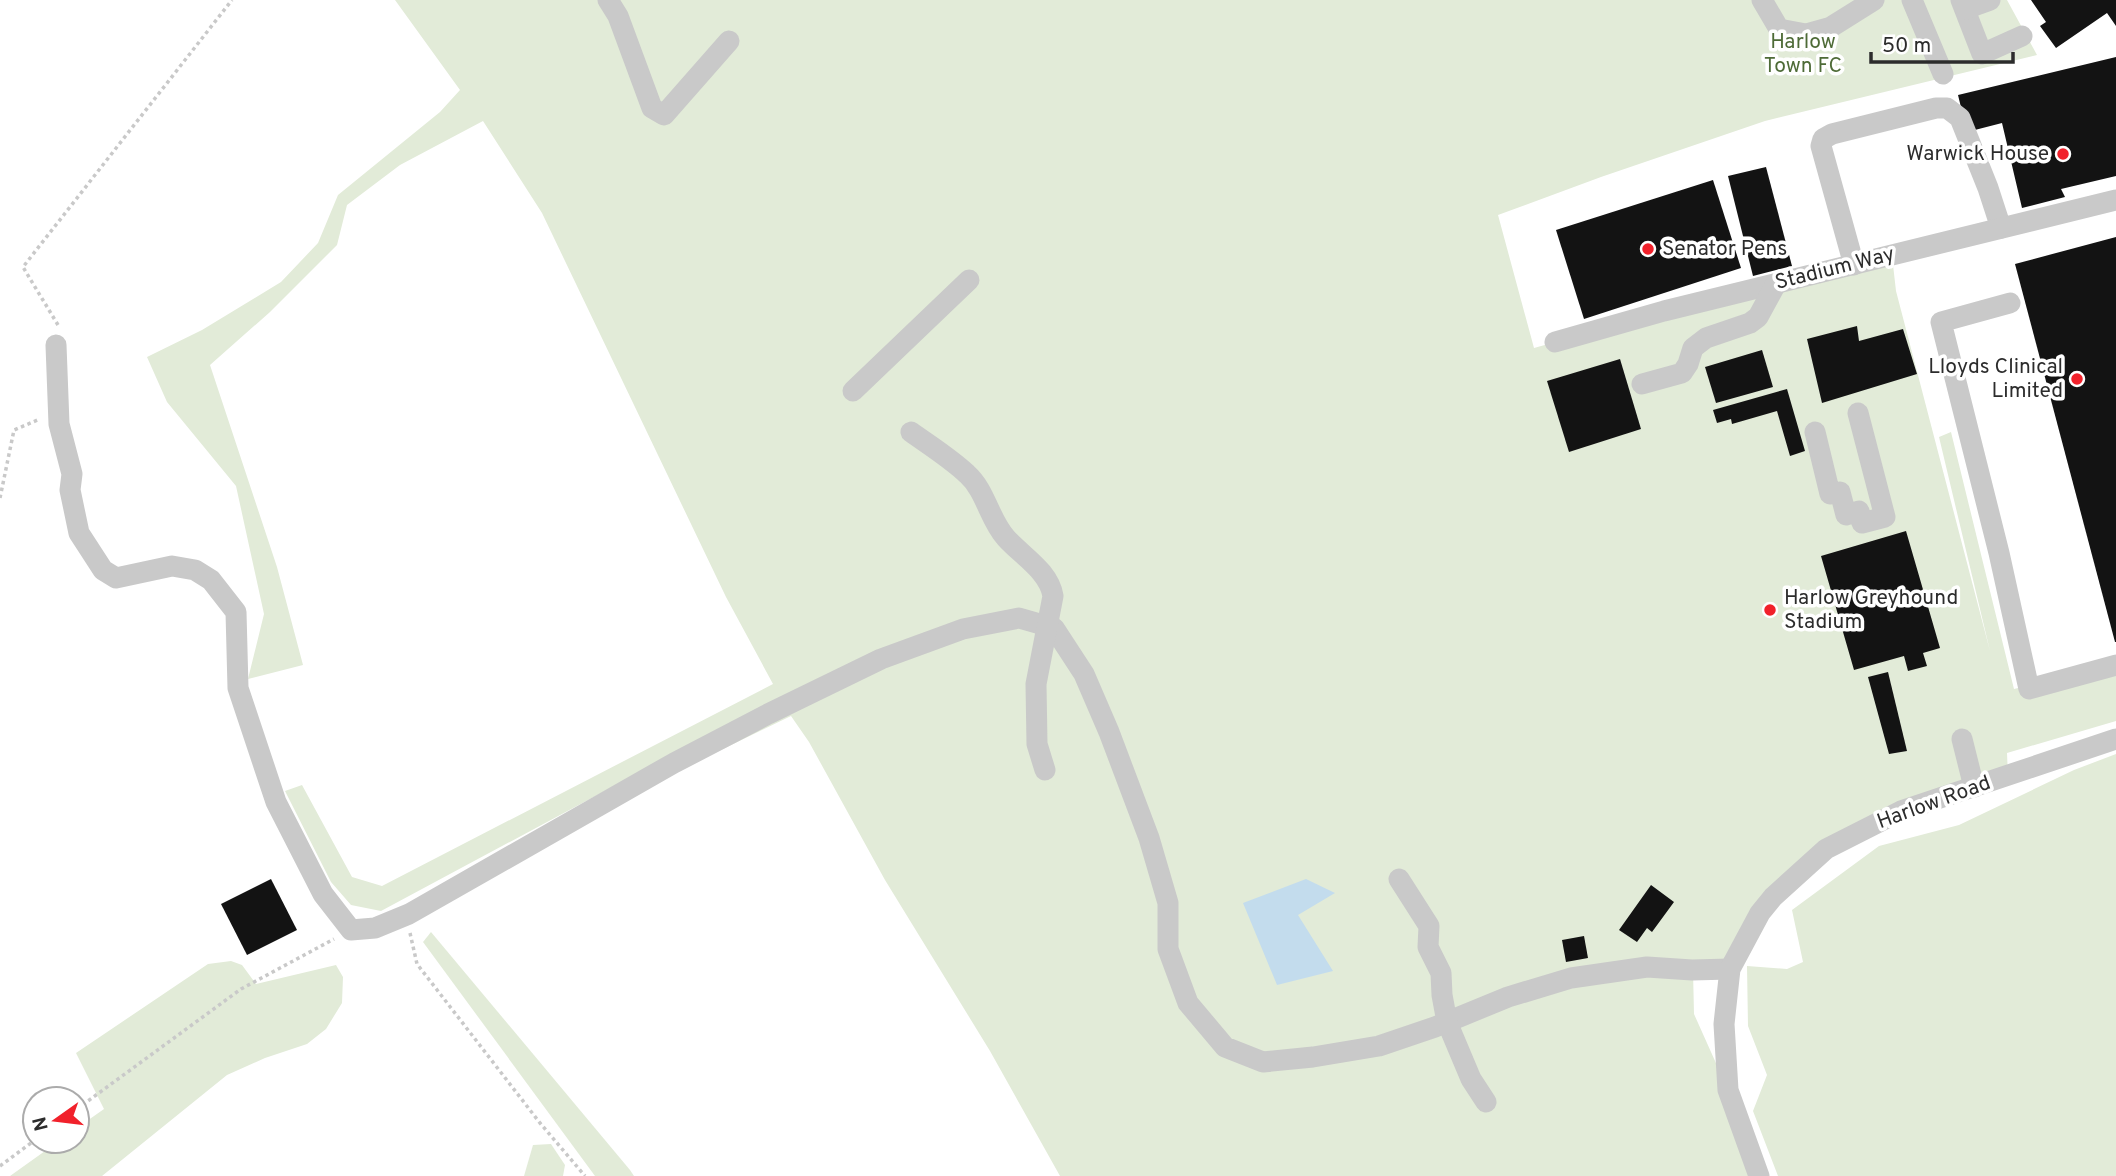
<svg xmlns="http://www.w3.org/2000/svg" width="2116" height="1176" viewBox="0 0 2116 1176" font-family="Overpass,sans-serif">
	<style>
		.green { fill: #e2ebd8 }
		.water { fill: #c3dced }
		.building { fill: #131313 }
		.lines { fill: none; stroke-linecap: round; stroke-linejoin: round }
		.path { stroke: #c9c9c9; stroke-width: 3.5; stroke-dasharray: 3.5 3.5; stroke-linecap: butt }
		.minor { stroke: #c9c9c9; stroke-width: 21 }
		.poi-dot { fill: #f1212b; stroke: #fff; stroke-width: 2.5 }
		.labels { text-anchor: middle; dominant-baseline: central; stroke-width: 7; stroke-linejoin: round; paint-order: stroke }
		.park-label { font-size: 21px; fill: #4e6b37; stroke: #fff }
		.poi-label { font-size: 21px; fill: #2c2c2c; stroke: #fff; text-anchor: end }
		.street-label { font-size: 21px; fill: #2c2c2c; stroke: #fff }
	</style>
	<rect width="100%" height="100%" fill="#fff"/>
	<!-- green -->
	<g class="green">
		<path d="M395,0h1612l30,55 -272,66 -164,56 -103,38 36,133 122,-34 236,-58 4,35 94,360 -51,-214 12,-5 63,257 102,-25v57l-109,32 1,23 -107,35 -106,63 -65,95 -37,1 1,44 34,76 31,86h-699l-70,-125 -105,-171 -76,-138 -18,-26 -136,66 -13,-11 -261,140 -30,-6 -20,-23 -46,-91 17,-6 50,92 30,9 391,-202 -47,-87 -184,-384 -59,-92 -83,44 -53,40 -10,40 -67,67 -60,53 67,202 26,98 -55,14 16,-65 -28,-128 -69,-84 -20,-45 55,-27 79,-48 37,-39 20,-48 102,-83 20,-22z"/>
		<path d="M2116,754v422h-338l-25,-65 14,-36 -19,-49 -1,-60 40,3 16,-7 -11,-52 87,-64 80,-21 115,-55z"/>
		<path d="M431,932l199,238 4,6h-39l-172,-234z"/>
		<path d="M231,961l11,4 14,19 80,-19 7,12 -1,26 -16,26 -19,15 -42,14 -38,17 -125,101h-92l49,-35h18v-13l27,-19 -28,-56 132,-89z"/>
		<path d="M551,1144l14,21 -2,11h-39l9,-31z"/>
	</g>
	<!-- water -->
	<path class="water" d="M1306,879l29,14 -37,22 35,56 -56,14 -34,-82z"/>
	<!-- building -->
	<g class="building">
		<path d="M2031,0h85v26l-9,-13 -51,35 -16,-22 6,-4z"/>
		<path d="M2116,57v119l-55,13 4,8 -43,11 -20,-85 -35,9 -9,-37z"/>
		<path d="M1766,167l26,99 -39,10 -25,-100z"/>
		<path d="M1713,180l28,88 -157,51 -28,-89z"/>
		<path d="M2116,237v405h-1l-100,-378z"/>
		<path d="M1857,326l2,15 44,-12 14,45 -95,29 -15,-64z"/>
		<path d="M1762,350l11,37 -57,16 -11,-36z"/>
		<path d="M1620,359l21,70 -72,23 -22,-71z"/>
		<path d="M1787,389l18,62 -15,5 -13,-45 -45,13 -1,-5 -14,4 -4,-13z"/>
		<path d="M1906,531l34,117 -17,5 4,13 -19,5 -4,-15 -50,14 -33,-114z"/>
		<path d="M1888,672l19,79 -18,3 -21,-77z"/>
		<path d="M271,879l26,51 -50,25 -26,-51z"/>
		<path d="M1651,885l23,17 -22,30 -5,-4 -10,14 -18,-12z"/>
		<path d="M1584,936l4,22 -22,4 -4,-22z"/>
	</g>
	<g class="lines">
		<!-- path -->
		<g class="path">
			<path d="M58,325l-35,-58 209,-267"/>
			<path d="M0,498l14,-68 26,-11"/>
			<path d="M410,933l7,31 123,159 45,53"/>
			<path d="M77,1109l164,-120 93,-50"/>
			<path d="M0,1166l35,-26"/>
		</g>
		<!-- minor -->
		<g class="minor">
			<path d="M608,0l10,16 34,92 12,7 65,-74"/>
			<path d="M1762,0l17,29 27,5 25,-7 43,-27"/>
			<path d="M1912,0l31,74"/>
			<path d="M1961,0l21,54 40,-18"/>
			<path d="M1965,9l25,-9"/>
			<path d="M1854,265l-33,-119 2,-7 9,-5 104,-26h11l13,10 28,70 13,40"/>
			<path d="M2010,303l-69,19 58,231 30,136 87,-24"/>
			<path d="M1555,342l109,-31 452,-111"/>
			<path d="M56,345l3,79 13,50 -2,16 9,43 24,37 13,8 56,-12 23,4 16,10 25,32 2,76 38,114 47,92 28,36 24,-2 34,-14 265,-151 94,-49 113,-55 82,-30 56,-11 35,10 30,46 25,58 40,106 19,65v46l20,54 37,44 38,15 50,-5 66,-11 56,-19 73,-30 63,-19 76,-11 45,3 38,-1"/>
			<path d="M1642,384l40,-11 6,-9 5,-16 13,-10 44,-15 8,-6 18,-33"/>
			<path d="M853,391l116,-111"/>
			<path d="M911,432c18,13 39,26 56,42 19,17 22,45 39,64 16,18 43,33 47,58l-17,88 1,60 8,26"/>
			<path d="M1815,432l15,62 10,-2 6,23 13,-4 3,12 23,-6 -27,-104"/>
			<path d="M1962,739l12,48"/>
			<path d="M1399,879l30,47 -1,21 13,26 1,22 5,27 24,57 15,23"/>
			<path d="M1759,1176l-31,-86 -4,-66 6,-55 30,-56 13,-16 53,-48 75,-38 215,-72"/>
		</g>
	</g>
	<!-- markers -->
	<g class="poi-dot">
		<circle cx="2063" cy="154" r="7"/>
		<circle cx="1648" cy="249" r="7"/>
		<circle cx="2077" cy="379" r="7"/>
		<circle cx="1770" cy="610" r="7"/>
	</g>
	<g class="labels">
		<!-- park labels -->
		<g class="park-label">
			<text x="1803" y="42">Harlow<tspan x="1803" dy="24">Town FC</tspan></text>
		</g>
		<!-- poi labels -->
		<g class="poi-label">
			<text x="2049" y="154">Warwick House</text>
			<text x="1662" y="249" text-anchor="start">Senator Pens</text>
			<text x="2063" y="367">Lloyds Clinical<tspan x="2063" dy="24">Limited</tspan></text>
			<text x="1784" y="598" text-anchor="start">Harlow Greyhound<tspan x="1784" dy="24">Stadium</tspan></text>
		</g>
		<!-- street labels -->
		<g class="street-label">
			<text transform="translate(1835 269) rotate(-14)">Stadium Way</text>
			<text transform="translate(1934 803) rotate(-20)">Harlow Road</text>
		</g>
	</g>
	<!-- north arrow -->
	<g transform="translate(56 1120) rotate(256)"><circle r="33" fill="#ffffff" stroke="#ababab" stroke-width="2"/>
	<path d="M0-5L12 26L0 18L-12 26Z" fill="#f1212b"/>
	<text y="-10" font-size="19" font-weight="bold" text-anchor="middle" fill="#2c2c2c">N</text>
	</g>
	<!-- scale -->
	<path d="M1871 52v10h142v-10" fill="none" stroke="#2c2c2c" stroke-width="3.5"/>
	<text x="1882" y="52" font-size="21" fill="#2c2c2c" stroke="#ffffff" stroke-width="5" paint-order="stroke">50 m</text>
</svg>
